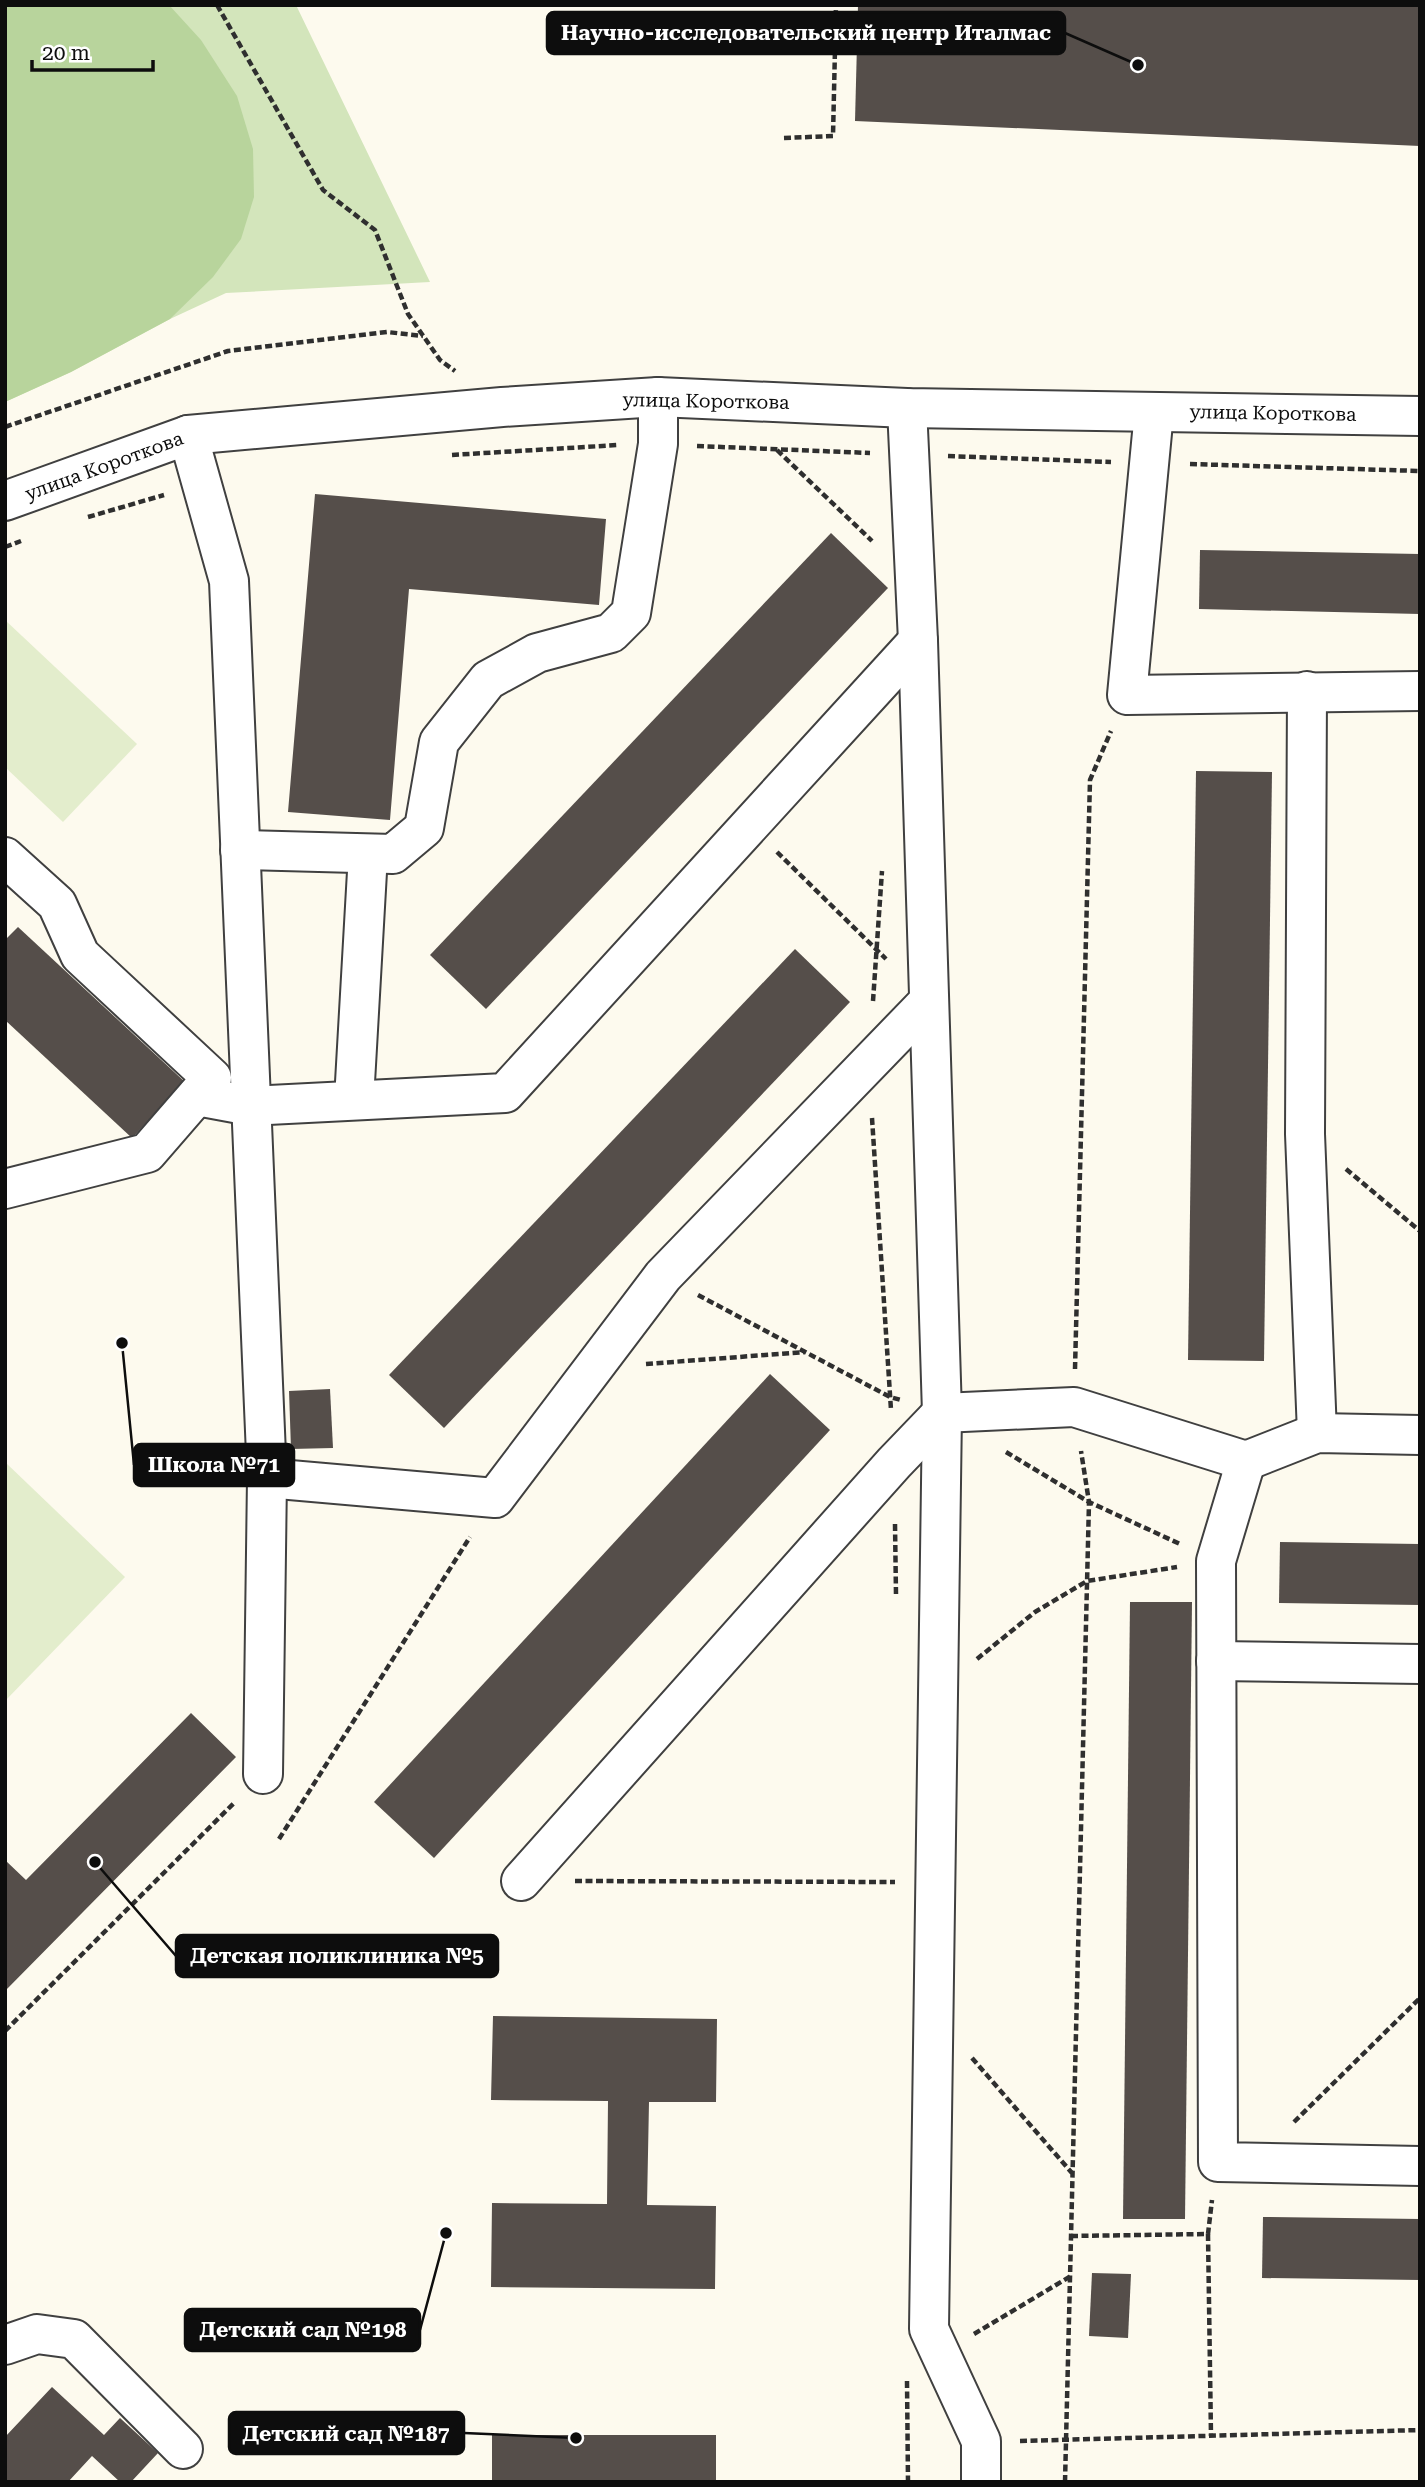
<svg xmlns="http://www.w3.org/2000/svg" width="1425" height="2487" viewBox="0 0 1425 2487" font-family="'Roboto Serif',serif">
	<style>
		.green { fill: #d3e5bb }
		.forest { fill: #b8d49c }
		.pitch { fill: #e3edcc }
		.building { fill: #554e4a }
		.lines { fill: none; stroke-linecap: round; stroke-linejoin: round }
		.minor-casing { stroke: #404040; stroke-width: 42 }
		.path { stroke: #2f2f2f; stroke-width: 4.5; stroke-dasharray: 7 3.5; stroke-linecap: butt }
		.minor { stroke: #fff; stroke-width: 38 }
		.labels { text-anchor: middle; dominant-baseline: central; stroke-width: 7; stroke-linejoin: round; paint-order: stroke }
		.street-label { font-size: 19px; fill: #0d0d0d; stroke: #fff }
		.leader { fill: none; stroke: #0d0d0d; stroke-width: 2.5 }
		.callout-dot { fill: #0d0d0d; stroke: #fff; stroke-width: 2.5 }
		.callout { fill: #0d0d0d; stroke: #0d0d0d; stroke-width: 2.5 }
		.callout-label { font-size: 21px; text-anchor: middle; font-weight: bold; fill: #fff }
	</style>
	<rect width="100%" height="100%" fill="#fdfaee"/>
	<!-- green -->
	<path class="green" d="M5,5h291l134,277 -204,11 -56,26 -99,53 -66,30z"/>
	<!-- forest -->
	<path class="forest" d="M5,5h164l32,35 36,56 16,53 1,48 -13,42 -28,38 -43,42 -99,53 -66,30z"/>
	<!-- pitch -->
	<g class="pitch">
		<path d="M5,620l132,124 -74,78 -58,-55z"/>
		<path d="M5,1462l120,115 -120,124z"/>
	</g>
	<!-- building -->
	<g class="building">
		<path d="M858,5h562v141l-565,-25z"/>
		<path d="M315,494l291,25 -7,86 -190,-16 -19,231 -102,-8z"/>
		<path d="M831,533l57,55 -402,421 -56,-54z"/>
		<path d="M1200,550l220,4v60l-221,-5z"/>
		<path d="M1196,771l76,1 -8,589 -76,-1z"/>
		<path d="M18,927l167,155 -53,56 -127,-118v-80z"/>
		<path d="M795,949l55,53 -406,426 -55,-53z"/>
		<path d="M770,1374l60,56 -396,428 -60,-56z"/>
		<path d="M330,1389l3,59 -42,1 -2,-58z"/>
		<path d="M1280,1542l140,2v61l-141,-2z"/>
		<path d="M1130,1602h62l-7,617h-62z"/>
		<path d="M191,1713l45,44 -231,234v-131l21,20z"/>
		<path d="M493,2016l224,3 -1,83h-67l-2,103 69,1 -1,83 -224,-2 1,-84 115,1 1,-103 -117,-1z"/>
		<path d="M1263,2217l157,2v61l-158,-2z"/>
		<path d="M1092,2273l39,1 -3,64 -39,-2z"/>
		<path d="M52,2387l52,48 16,-17 38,35 -27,29h-11l-28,-26 -24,26h-63v-45z"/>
		<rect x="492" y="2435" width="224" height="47"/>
	</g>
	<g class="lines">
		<defs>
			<g id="minor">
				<path d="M907,408l11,233 24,772 -13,916 52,112v41"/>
				<path d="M1154,412l-27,283 293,-4"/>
				<path d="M188,435l41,146 38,897 -4,296"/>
				<path d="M5,501l183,-66 314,-28 156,-10 249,11 513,8"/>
				<path d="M1307,691l-2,443 12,299"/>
				<path d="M240,850l153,4 31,-26 15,-86 49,-62 49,-27 74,-20 20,-20 27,-169v-47"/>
				<path d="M5,857l52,47 23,51 132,123 -65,75 -142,36"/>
				<path d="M197,1096l54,10 254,-13 413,-452"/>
				<path d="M354,1100l14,-246"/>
				<path d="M1246,1461l-30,100 2,601 202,4"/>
				<path d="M267,1478l228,20 168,-222 266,-275"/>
				<path d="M1216,1661l204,3"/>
				<path d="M521,1881l373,-418 48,-50 132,-6 172,54 71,-28 103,2"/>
				<path d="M5,2345l32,-11 37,5 109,110"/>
			</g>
		</defs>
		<!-- minor casing -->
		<use href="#minor" class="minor-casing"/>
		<!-- path -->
		<g class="path">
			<path d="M217,5l106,185 52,40 33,84 32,46 15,11"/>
			<path d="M784,138l49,-2 3,-131"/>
			<path d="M5,427l223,-76 159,-19 36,4"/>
			<path d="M697,446l173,7"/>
			<path d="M777,450l95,91"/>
			<path d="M452,455l166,-10"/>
			<path d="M948,456l163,6"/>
			<path d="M1190,464l230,7"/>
			<path d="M88,517l76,-22"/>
			<path d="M5,547l16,-6"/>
			<path d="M777,852l109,107"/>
			<path d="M873,1001l9,-130"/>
			<path d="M872,1118l19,292"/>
			<path d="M1346,1169l74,62"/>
			<path d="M698,1295l192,102 11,3"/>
			<path d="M646,1364l159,-12"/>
			<path d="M1075,1369l15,-589 21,-49"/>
			<path d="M1006,1452l83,50 91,42"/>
			<path d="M895,1524l1,71"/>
			<path d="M977,1659l58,-47 52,-31 90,-14"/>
			<path d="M279,1839l191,-302"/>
			<path d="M575,1881l320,1"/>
			<path d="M5,2031l230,-229"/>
			<path d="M972,2058l100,115"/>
			<path d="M1294,2122l126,-124"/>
			<path d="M1208,2234l3,202"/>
			<path d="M1071,2236l137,-2 4,-34"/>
			<path d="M974,2334l97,-58"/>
			<path d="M907,2381l1,101"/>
			<path d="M1020,2441l400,-11"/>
			<path d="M1065,2482l24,-980 -8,-51"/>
		</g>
		<!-- minor -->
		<use href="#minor" class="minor"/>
	</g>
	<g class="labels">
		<!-- street labels -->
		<g class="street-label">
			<text transform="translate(706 401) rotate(1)">улица Короткова</text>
			<text transform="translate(1273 413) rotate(1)">улица Короткова</text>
			<text transform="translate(104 466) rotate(-20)">улица Короткова</text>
		</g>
	</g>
	<!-- callouts -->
	<path class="leader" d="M1138 65L1065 33M122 1343L134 1465M95 1862L176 1956M446 2233L420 2330M576 2438L464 2433"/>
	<g class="callout-dot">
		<circle cx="1138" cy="65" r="7"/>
		<circle cx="122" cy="1343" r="7"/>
		<circle cx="95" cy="1862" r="7"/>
		<circle cx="446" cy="2233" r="7"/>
		<circle cx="576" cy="2438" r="7"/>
	</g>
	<g class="callout">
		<rect x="547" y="12" width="518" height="42" rx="7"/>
		<rect x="134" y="1444" width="160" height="42" rx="7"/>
		<rect x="176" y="1935" width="322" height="42" rx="7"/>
		<rect x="185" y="2309" width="235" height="42" rx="7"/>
		<rect x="229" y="2412" width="235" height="42" rx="7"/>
	</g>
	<g class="callout-label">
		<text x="806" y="40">Научно-исследовательский центр Италмас</text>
		<text x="214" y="1472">Школа №71</text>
		<text x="337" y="1963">Детская поликлиника №5</text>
		<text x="303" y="2337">Детский сад №198</text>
		<text x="346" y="2441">Детский сад №187</text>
	</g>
	<!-- border -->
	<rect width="1425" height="2487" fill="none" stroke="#0d0d0d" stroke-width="14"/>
	<!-- scale -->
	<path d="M32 60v10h121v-10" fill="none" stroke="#0d0d0d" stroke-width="3.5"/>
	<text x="42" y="60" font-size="21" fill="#0d0d0d" stroke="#ffffff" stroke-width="5" paint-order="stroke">20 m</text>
</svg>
